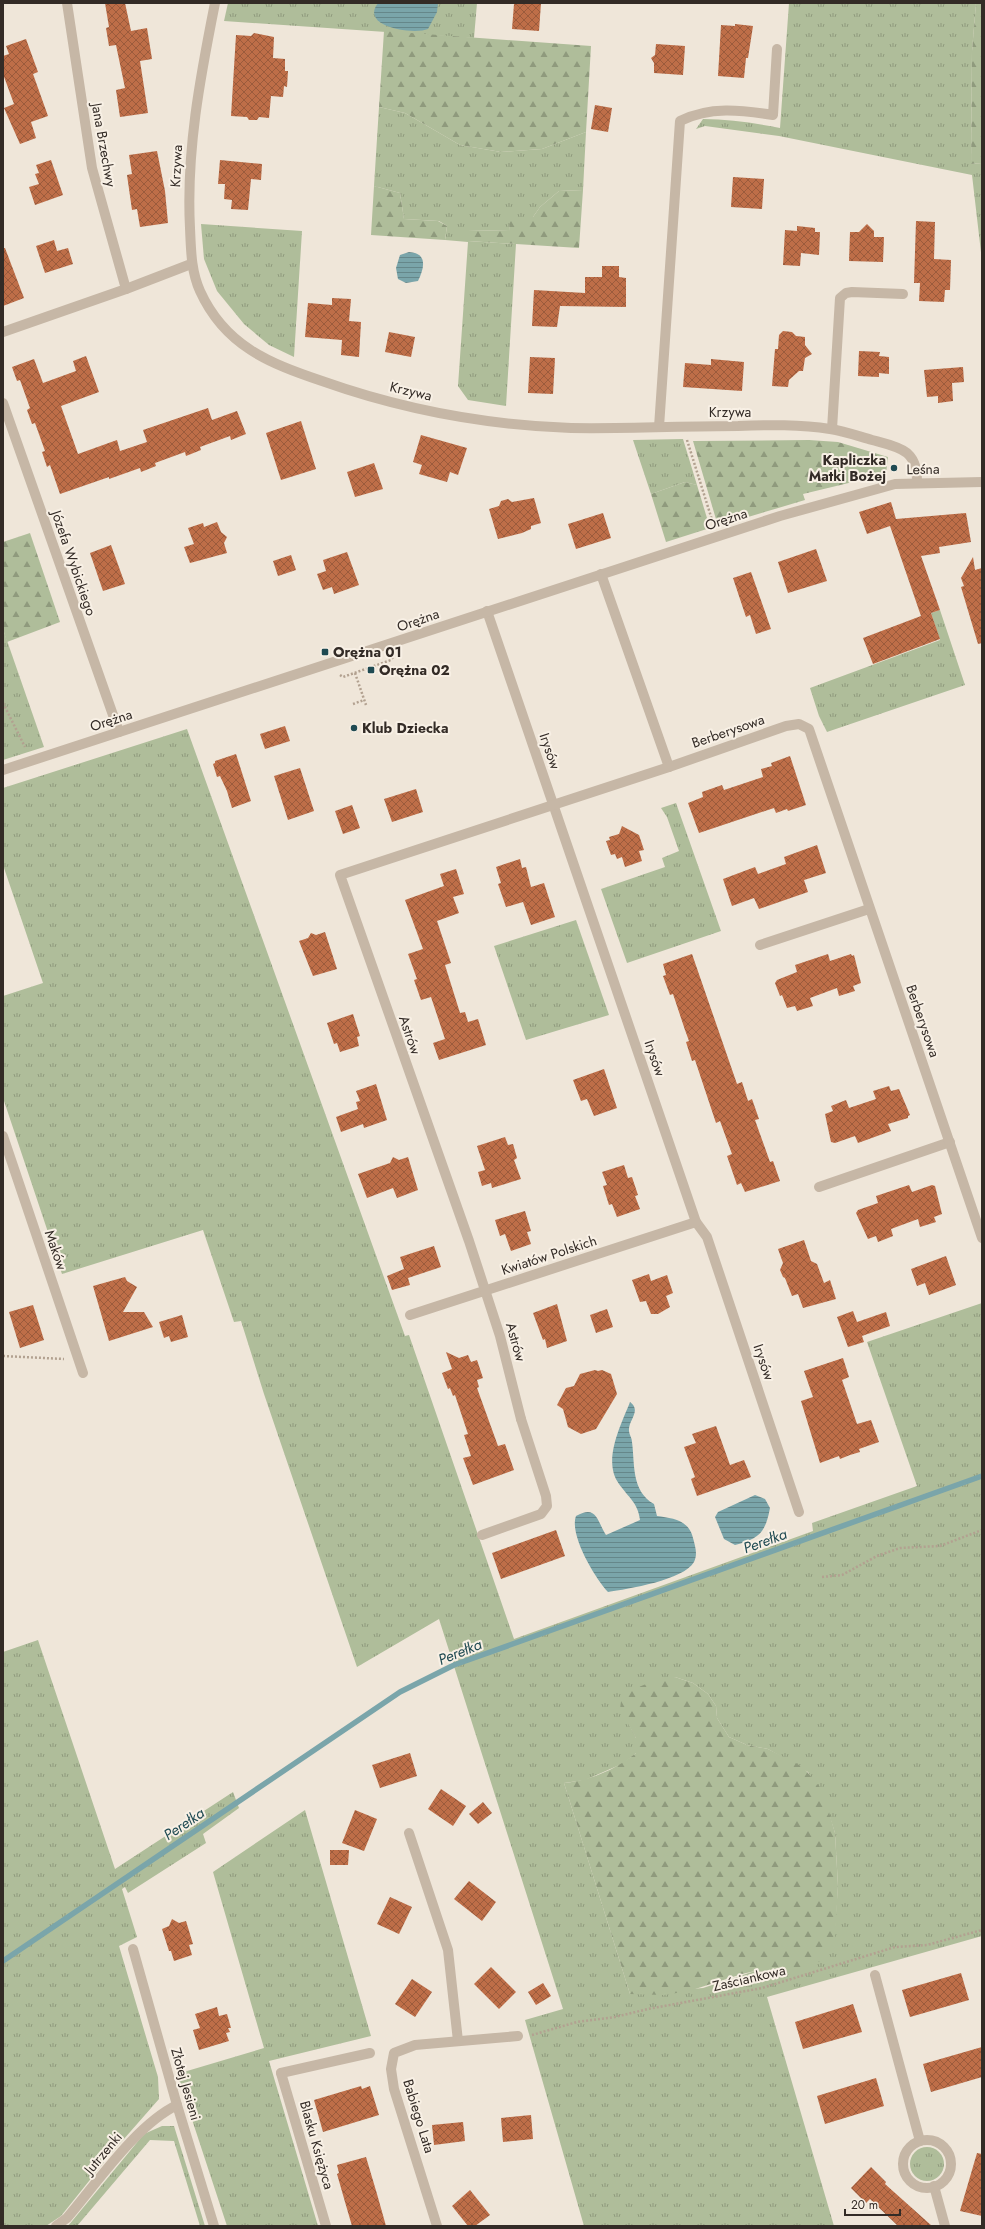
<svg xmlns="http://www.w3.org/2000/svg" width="985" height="2229" viewBox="0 0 985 2229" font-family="Jost,sans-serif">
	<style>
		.grass { fill: url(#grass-tufts); fill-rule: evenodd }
		.forest { fill: url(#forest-firs) }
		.water { fill: url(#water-rules) }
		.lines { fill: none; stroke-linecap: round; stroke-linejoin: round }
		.stream { stroke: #7aa5aa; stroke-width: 5.5 }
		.building { fill: url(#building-cross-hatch) }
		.path { stroke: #b2a190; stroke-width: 2.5; stroke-dasharray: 2 2; stroke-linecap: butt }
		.service { stroke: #c6b7a6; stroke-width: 10 }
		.minor { stroke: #c6b7a6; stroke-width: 10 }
		.tertiary { stroke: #c6b7a6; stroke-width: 10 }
		.poi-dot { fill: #1f4a52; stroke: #f8f0e5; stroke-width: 1.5 }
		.labels { text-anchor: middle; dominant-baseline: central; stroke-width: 4; stroke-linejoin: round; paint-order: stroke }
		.street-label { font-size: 14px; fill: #332b26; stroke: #f8f0e5 }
		.poi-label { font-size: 14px; font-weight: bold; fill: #332b26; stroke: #f8f0e5; text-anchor: start }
		.water-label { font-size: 15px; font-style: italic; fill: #1f4a52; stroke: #f8f0e5 }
	</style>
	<defs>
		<pattern id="grass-tufts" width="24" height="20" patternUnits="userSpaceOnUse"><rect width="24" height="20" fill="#afbd9a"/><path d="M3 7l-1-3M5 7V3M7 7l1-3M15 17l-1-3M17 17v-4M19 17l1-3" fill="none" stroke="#8f9a7d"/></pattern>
		<pattern id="forest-firs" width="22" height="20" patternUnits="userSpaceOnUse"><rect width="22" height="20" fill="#afbd9a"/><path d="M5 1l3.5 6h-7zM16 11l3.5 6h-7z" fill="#8f9a7d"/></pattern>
		<pattern id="water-rules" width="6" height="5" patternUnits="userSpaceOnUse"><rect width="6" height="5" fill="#7aa5aa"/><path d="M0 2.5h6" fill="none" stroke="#65878a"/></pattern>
		<pattern id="building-cross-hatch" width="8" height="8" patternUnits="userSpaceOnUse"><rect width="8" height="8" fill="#be6e48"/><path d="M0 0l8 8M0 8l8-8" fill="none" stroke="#9b5b3c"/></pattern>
	</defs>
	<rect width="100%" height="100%" fill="#efe6d9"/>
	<!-- grass -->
	<g class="grass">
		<path d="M228,3h249l-3,35 -250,-17z"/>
		<path d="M789,3h187l-4,48 -1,113 11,-1v98l-10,-86 -193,-39 -74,-10 -9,3 7,-10c26,0 51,4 77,9z"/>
		<path d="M379,107l26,6 55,32 41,7 41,-3 44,-17 -3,58 -24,1 -19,16 -7,10h-22l-2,14 -41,-1v11l48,3 -10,162 -38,-6 -10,-14 10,-144 -23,-2 2,-14 -8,-5 -35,-2 -4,-26 -26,-7z"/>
		<path d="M201,224l101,7 -8,126 -25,-12 -25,-21 -27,-33 -13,-32z"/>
		<path d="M683,439l14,46 -12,-3 -34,12 -18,-54z"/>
		<path d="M940,610l25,75 -138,47 -8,-16 -9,-28 130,-48 -9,-27z"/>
		<path d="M3,629l41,118 -41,13z"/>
		<path d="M187,729l218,607 4,-1 105,304 299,-108 -1,-8 105,-37 -50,-144 115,-39v633l-215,61 67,229h-250l-59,-206 38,-11 -124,-390 -82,48 -93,-273 -23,-73 -7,1 -31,-92 -141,44 -59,-176v-102l40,-13 -40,-118v-77zM675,1677l18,6 15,11 8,12 1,12 12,19 18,8 21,4 40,23 21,42 6,19 3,53 -4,54 -54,33 -25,-2 -52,17 -73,6 -66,-211 21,-3 39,-17 12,-10v-15l-7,-14z"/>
		<path d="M676,803l45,128 -94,32 -26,-74 64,-22 -3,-9 17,-7 -12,-34 -6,-9z"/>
		<path d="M576,920l33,95 -83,25 -32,-94z"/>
		<path d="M38,1640l77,229 118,-77 6,16 -36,26 3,9 -78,50 -3,-6 -3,2 15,48 -18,9 39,131 1,22 -50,57 -48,60 -15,10h-43v-574z"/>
		<path d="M305,1810l66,226 -102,25 49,165h-91l-50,-152 87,-26 -51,-176z"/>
		<path d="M162,2126h12l31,100h-5l-26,-85 -24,-1 -73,86h-9l76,-92z"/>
		<circle cx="927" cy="2164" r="17"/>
	</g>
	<!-- forest -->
	<g class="forest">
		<path d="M976,3h6v160l-11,1 1,-113z"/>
		<path d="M384,31l207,15 -5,86 -44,17 -41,3 -41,-7 -55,-32 -26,-6z"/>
		<path d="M374,186l26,7 4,26 34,2 9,5 -2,14 -74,-5z"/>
		<path d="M583,190l-4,58 -111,-7v-11l41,1 1,-14h23l7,-10 19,-16z"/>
		<path d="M809,440l29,2 50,15 -2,17 -83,20 2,6 -87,26 -25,-85z"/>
		<path d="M685,482l12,3 13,43 -44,14 -15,-48z"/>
		<path d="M30,533l30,89 -53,20 -4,-13v-87z"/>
		<path d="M675,1677l18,6 15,11 8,12 1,12 12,19 18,8 21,4 35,18 20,24 12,42 3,53 -3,54 -13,21 -42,12 -25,-2 -13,3 -53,17 -25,4 -34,-1 -66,-211c27,-3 51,-13 72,-30v-15l-16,-29 2,-15 24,-10z"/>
	</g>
	<!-- water -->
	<g class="water">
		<path d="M378,3h60l-1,9 -9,17c-14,6 -69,-2 -50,-26z"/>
		<path d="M409,252c18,1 16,15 9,29l-12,2 -8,-4 -2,-11 4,-13z"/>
		<path d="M630,1402c12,9 -2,18 -1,29 0,3 3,7 3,11 3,22 -1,49 22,62l3,12c15,2 32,4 36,22 2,8 5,16 1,24 -10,18 -66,27 -86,30 -13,-14 -39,-57 -32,-76 21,-12 21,5 30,19l34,-15c-2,-17 -11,-22 -21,-36 -17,-23 2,-59 11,-82z"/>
		<path d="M755,1495l10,4 5,9c-5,26 -11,30 -35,37l-11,-6 -9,-22 3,-5z"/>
	</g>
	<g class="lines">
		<!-- stream -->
		<path class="stream" d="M3,1961l397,-269 54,-27 528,-189"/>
	</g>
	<!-- building -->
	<g class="building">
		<path d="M105,3h20l6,28 16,-3 5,31 -12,2 8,52 -28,4 -4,-27 9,-2 -9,-43 -7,1 -3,-18 3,-1z"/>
		<path d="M541,3l-2,28 -27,-2 2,-25z"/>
		<path d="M735,24l18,2 -5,32h-2l-2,20 -26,-2 3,-51 14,1z"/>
		<path d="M254,33l20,4 -1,21 12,1v12h3l-1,16 -3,-1 -1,11 -12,-1 -2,22 -10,-1 -2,3h-8l-2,-3 -16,-1 5,-81 15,1z"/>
		<path d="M26,39l12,33 -5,2 15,42 -17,6 5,16 -16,6 -16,-36 10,-4 -11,-30v-18l6,-2 -3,-8z"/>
		<path d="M656,44l29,2 -2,29 -29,-2v-10l-3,-5 4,-3z"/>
		<path d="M595,105l17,3 -4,24 -17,-3z"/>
		<path d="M157,151l8,40 3,32 -28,4 -3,-18 -5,1 -5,-35 5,-1 -3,-19z"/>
		<path d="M51,160l12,35 -28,10 -6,-18 10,-3 -4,-10 4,-1 -3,-8z"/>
		<path d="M220,160l42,4 -1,16 -10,-1 -3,31 -17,-1 1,-9 -8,-1 1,-15h-7z"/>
		<path d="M733,177l31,2 -2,30 -31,-2z"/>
		<path d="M916,221l19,1 -1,37 17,1 -1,30h-5l-1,12 -25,-1 1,-18h-6z"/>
		<path d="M867,224l7,7v6h10l-1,25 -34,-1 1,-29h9z"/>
		<path d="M797,226l18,2v4h5l-1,23 -18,-2 -1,13 -17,-1 2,-35 12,1z"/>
		<path d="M54,240l3,11 11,-3 5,16 -28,9 -9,-27z"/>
		<path d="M3,248h2l19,50 -21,8z"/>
		<path d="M602,266h17v11l7,1v29l-66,-1 -3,21 -25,-1 2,-36 51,3v-16h17z"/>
		<path d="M332,298l19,1 -2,22 12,1 -2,35 -18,-2 1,-15 -37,-3 3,-34 24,2z"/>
		<path d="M783,331l9,1 4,4 9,1v8l7,9 -7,4 -2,13h-4l-10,9 -1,7 -16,-1 3,-37h3l1,-14z"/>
		<path d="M389,332l26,5 -4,20 -26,-5z"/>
		<path d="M859,351l21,1 -1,4 10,1v17l-10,-1v4l-21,-1z"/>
		<path d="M86,356l13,36 -38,14 17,48 39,-14 3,11 27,-9 -4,-12 65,-22 4,12 25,-9 9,23 -15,6 -1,-4 -30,11 1,3 -15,6 -1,-4 -30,11 1,3 -15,6 -1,-4 -31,11v-2l-49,17 -10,-29 -3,2 -5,-15 3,-1 -10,-28 -3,1 -5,-14 3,-2 -10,-28 -3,1 -5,-14 22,-8 9,24 33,-12 -3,-10z"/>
		<path d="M530,357l25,1 -2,36 -25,-1z"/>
		<path d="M711,359l33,3 -2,29 -59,-4 2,-24 26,2z"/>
		<path d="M963,367l1,15 -12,1 1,18 -15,2v-7l-11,1 -3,-27z"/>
		<path d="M301,421l15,48 -35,11 -15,-47z"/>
		<path d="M421,435l46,13 -9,27 -8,-3 -3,10 -28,-8 3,-9 -9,-3z"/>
		<path d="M374,463l9,26 -28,8 -8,-25z"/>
		<path d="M534,498l7,25 -10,3v3l-9,4 -24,6 -9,-30 10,-3 2,-5 7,-2 4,3z"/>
		<path d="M891,502l5,17 70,-6 5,29 -32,5 1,6 -19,3 19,54 -9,3 9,26 -67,25 -10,-26 58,-22 -31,-90 -23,8 -8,-22z"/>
		<path d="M603,513l8,25 -35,11 -8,-25z"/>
		<path d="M217,522l4,10 6,5 -3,6 3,10 -37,10 -6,-16 10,-3 -6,-16 15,-5 1,4z"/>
		<path d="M111,545l14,39 -22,7 -13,-38z"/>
		<path d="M816,549l11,32 -39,12 -10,-31z"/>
		<path d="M347,552l12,33 -25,9 -2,-7 -9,3 -6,-16 9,-3 -3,-11z"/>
		<path d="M291,555l5,15 -18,6 -5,-15z"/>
		<path d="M973,557l2,13 7,-2v75l-4,1 -17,-57 3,-1 -3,-8z"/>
		<path d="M751,572l20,57 -15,5 -6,-19 -4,2 -13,-39z"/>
		<path d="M285,726l5,15 -25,8 -5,-15z"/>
		<path d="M236,754l15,47 -19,7 -5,-17 -7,-15 -3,1 -4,-13 2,-1v-2z"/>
		<path d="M790,756l16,49 -18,6 -1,-2 -11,4 -2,-5 -75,25 -11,-30 15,-6 -1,-5 20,-7 2,5 39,-13 -2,-8 11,-3 -1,-3z"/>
		<path d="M300,768l14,43 -26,9 -14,-44z"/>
		<path d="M416,789l7,23 -31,10 -8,-23z"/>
		<path d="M352,805l8,23 -17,6 -8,-23z"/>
		<path d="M622,826l17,9 5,15 -5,1 3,10 -17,6 -3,-10 -5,2 -2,-5 -4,1 -5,-14 4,-1 -1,-3 10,-3z"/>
		<path d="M817,845l9,28 -22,7 4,12 -49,17 -5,-11 -22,8 -9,-27 32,-12 3,7 28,-10 -2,-7z"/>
		<path d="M520,859l2,9 4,-1 5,20 13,-4 11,34 -24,8 -8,-23 -17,5 -8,-23 3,-1 -5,-16z"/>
		<path d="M456,869l8,25 -11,3 6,16 -22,8 14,42 -6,2 15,48 5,-1 3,10 10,-3 8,26 -47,15 -6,-17 12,-4 -14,-42 -10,3 -7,-20 3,-1 -9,-25 15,-5 -18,-49 39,-14 -4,-12z"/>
		<path d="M325,932l12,37 -24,7 -14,-35 9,-3 3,-5 5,2z"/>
		<path d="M692,954l45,130 5,-2 6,19 4,-2 7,20 -4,1 15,42 3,-1 7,20 -35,11 -4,-9 -4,2 -10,-29 5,-2 -12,-33 -4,2 -21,-63 -3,1 -6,-19 3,-1 -4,-11 -12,-36 -3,1 -7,-19 3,-1 -3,-11z"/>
		<path d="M828,954l2,7 21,-7 1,2 2,-1 7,28 -8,3 2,5 -16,5 -2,-8 -27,10 3,8 -16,5 -2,-5 -8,2 -5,-13 -2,1 -5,-13 2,-3 20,-8 -2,-7z"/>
		<path d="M353,1014l7,22 -3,1 2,9 -19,6 -3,-9 -3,1 -7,-21z"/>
		<path d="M604,1069l13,39 -23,8 -7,-17 -6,2 -8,-21z"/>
		<path d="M376,1084l11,36 -23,8 -1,-4 -22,8 -5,-15 22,-8 -2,-7 4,-1 -4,-10z"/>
		<path d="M889,1086l2,5 8,-2 11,26 -2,1v2l-20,6 3,7 -33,12 -3,-7 -20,7 -4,-1 -6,-28 8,-3 -2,-5 15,-6 3,8 27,-9 -3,-8z"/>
		<path d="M505,1137l3,8 5,-1 4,14 -3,2 7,19 -29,9 -1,-5 -9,3 -4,-14 7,-2 -8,-24z"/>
		<path d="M393,1157l6,3 9,-3 10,33 -21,8 -4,-10 -26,10 -9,-24 32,-11z"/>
		<path d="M624,1165l4,13 4,-1 6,18 -3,1 5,13 -23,8 -5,-13 -3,1 -6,-19 4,-1 -5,-13z"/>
		<path d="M909,1185l3,7 20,-7 3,1 7,28 -8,3 2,5 -16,5 -2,-8 -27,10 2,7 -15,6 -2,-6 -8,3 -12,-26 2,-3 20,-7 -2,-7z"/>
		<path d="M525,1211l6,20 -4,1 4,12 -20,7 -6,-17 -5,2 -5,-16z"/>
		<path d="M804,1240l7,21 6,3 7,19 6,-3 6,19 -33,9 -5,-14 -6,2 -7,-18 -2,-1 -3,-7 3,-7 -5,-14z"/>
		<path d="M434,1246l7,21 -33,11 2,7 -18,5 -5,-14 17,-7 -4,-12z"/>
		<path d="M946,1256l10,29 -27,10 -4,-12 -8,3 -6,-17z"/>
		<path d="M649,1274l2,7 16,-6 6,18 -7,3 4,11 -12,7h-7l-5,-13 -6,1 -8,-22z"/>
		<path d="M125,1277l2,4 10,6 -14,25h21l9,15 -44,14 -16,-55z"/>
		<path d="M557,1304l10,37 -20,7 -2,-9 -2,1 -10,-27z"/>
		<path d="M33,1305l11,35 -24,8 -11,-36z"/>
		<path d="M607,1309l6,18 -17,6 -6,-18z"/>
		<path d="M853,1311l4,11 29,-10 4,14 -28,10 2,6 -16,5 -11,-30z"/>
		<path d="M182,1315l6,22 -17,5 -2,-6 -5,2 -5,-16z"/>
		<path d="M446,1352l13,6 9,-3 3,7 6,-2 6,18 -6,2 2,7 -2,1 21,58 7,-2 9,26 -41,15 -10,-27 8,-2 -7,-21 4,-1 -13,-39 -2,1 -3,-8 -2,1 -6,-16 10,-4z"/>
		<path d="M843,1358l6,19 -7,3 15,44 14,-4 8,22 -20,7 1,3 -10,3 -10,4 -1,-3 -19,7 -19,-62 12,-4 -9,-26z"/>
		<path d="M595,1370l3,1 4,-1 9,4 6,20 -21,35 -15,5 -13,-7 -5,-18 -6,-4 9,-17 8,-2 6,-12z"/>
		<path d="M716,1426l14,39 14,-5 7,17 -54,19 -6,-17 4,-2 -11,-30 12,-4 -4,-9z"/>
		<path d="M556,1530l9,26 -64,23 -9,-26z"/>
		<path d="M410,1753l7,23 -37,12 -8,-23z"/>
		<path d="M441,1789l25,17 -13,20 -25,-17z"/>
		<path d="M483,1802l9,11 -14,11 -9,-10z"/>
		<path d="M355,1810l22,9 -13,32 -22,-8z"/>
		<path d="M330,1850h19l-1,15h-18z"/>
		<path d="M469,1881l27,21 -14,19 -28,-22z"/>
		<path d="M390,1897l22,10 -13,27 -22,-10z"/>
		<path d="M172,1919l7,4 7,-2 7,23 -4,1 3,10 -18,6 -3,-10h-2l-7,-22 7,-3z"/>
		<path d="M491,1967l25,25 -17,17 -25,-25z"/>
		<path d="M961,1973l8,27 -59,17 -8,-27z"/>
		<path d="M412,1979l20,13 -17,25 -20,-13z"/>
		<path d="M543,1983l8,13 -15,9 -8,-13z"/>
		<path d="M853,2004l9,28 -59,17 -8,-27z"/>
		<path d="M217,2007l2,9 8,-2 4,14h-3l2,4 -4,1 3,8 -30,9 -6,-20 7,-2 -5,-14z"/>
		<path d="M982,2047v30l-51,15 -8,-28z"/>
		<path d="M876,2078l8,28 -59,18 -8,-28z"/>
		<path d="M361,2086l1,3 8,-3 9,29 -56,17 -9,-32z"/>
		<path d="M531,2115l2,24 -30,3 -2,-24z"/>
		<path d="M463,2122l2,19 -31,4 -2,-20z"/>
		<path d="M977,2153l5,1v62l-22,-5z"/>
		<path d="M366,2157l11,37 9,32h-34l-7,-24 -8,-28 2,-1 -2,-8z"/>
		<path d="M871,2167l15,15 -1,2 47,42h-34l-28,-27 -4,4 -15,-15z"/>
		<path d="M470,2190l20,25 -15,11h-7l-16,-20z"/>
	</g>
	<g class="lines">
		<!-- path -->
		<g class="path">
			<path d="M687,440l26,83"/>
			<path d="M355,673l11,32"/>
			<path d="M340,675l3,2 48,-17 2,-3"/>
			<path d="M3,703l22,44"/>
			<path d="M353,704l11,-4"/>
			<path d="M3,1356l61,3"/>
			<path d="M822,1577l20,-2 35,-19 23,-8 40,-2 42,-16"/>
			<path d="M532,2035l45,-13 38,-5 33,-8 114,-21 133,-41 32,-2 55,-15"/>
		</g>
		<!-- service -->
		<g class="service">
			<path d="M659,427l21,-306c30,-15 61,-11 93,-6l4,-66"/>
			<path d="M832,429l8,-131 6,-5 6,-1 51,2"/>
			<path d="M482,1535l59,-21 6,-8 -1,-10 -25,-77"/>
			<path d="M281,2073l89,-20"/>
		</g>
		<!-- minor -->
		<g class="minor">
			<path d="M215,3c-15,75 -29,149 -25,225 1,22 1,43 10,63 25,55 69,72 122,90 79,28 165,44 249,47 55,1 112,-2 167,-2 31,-1 62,-2 92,3 14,2 28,7 42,11 11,3 26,6 35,13 9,8 10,19 10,30"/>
			<path d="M126,289l65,-25"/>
			<path d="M3,332l123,-43 -34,-121 -25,-165"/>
			<path d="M3,403l116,329"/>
			<path d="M601,574l68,193"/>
			<path d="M487,611l209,611 11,15 92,275"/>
			<path d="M760,945l109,-36"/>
			<path d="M3,1136l80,237"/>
			<path d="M819,1187l131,-45"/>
			<path d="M410,1315l286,-93"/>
			<path d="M521,1419l-21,-83 -31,-95 -129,-366 329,-108 117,-41 13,-2 10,5 173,509"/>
			<path d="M409,1833l39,117 10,91"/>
			<path d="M133,1949l44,156 37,121"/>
			<path d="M875,1975l45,166"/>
			<path d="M281,2073l45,153"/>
			<circle cx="927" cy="2164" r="24"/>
			<path d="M934,2186l11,40"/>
			<path d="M56,2226l11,-8c30,-35 69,-93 110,-113"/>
			<path d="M437,2226l-43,-137 -3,-20 3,-16 21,-8 103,-9"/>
		</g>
		<!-- tertiary -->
		<path class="tertiary" d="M3,770l777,-254 115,-32 87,-2"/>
	</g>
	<!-- markers -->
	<g class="poi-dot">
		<circle cx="894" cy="468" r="4"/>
		<rect x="321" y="648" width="8" height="8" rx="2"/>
		<rect x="367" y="666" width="8" height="8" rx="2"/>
		<circle cx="354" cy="728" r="4"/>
	</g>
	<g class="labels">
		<!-- street labels -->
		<g class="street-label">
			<text transform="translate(104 145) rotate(80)">Jana Brzechwy</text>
			<text transform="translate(176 166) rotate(-87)">Krzywa</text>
			<text transform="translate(411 391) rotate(13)">Krzywa</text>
			<text x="730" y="412">Krzywa</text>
			<text transform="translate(923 469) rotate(-1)">Leśna</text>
			<text transform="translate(726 519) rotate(-18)">Orężna</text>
			<text transform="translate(74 563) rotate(71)">Józefa Wybickiego</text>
			<text transform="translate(418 620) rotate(-19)">Orężna</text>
			<text transform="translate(111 720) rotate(-18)">Orężna</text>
			<text transform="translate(728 731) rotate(-19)">Berberysowa</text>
			<text transform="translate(550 751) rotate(71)">Irysów</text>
			<text transform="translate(923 1021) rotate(71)">Berberysowa</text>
			<text transform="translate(410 1035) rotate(71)">Astrów</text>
			<text transform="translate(655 1058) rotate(71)">Irysów</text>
			<text transform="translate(56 1250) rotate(71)">Maków</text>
			<text transform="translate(549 1255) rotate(-18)">Kwiatów Polskich</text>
			<text transform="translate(516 1342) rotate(74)">Astrów</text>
			<text transform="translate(764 1362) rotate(71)">Irysów</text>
			<text transform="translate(749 1978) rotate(-13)">Zaściankowa</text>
			<text transform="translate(186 2084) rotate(74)">Złotej Jesieni</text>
			<text transform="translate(419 2116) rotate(73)">Babiego Lata</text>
			<text transform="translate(317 2145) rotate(74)">Blasku Księżyca</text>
			<text transform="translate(103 2153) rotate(-50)">Jutrzenki</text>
		</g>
		<!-- poi labels -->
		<g class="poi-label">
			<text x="886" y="460" text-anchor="end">Kapliczka<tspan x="886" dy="16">Matki Bożej</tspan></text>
			<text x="333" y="652">Orężna 01</text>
			<text x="379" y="670">Orężna 02</text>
			<text x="362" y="728">Klub Dziecka</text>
		</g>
		<!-- water labels -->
		<g class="water-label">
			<text transform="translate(765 1541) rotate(-20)">Perełka</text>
			<text transform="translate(460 1652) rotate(-22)">Perełka</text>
			<text transform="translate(184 1824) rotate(-34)">Perełka</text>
		</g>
	</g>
	<!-- border -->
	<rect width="985" height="2229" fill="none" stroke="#332b26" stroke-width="8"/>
	<!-- scale -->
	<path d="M845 2209v6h55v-6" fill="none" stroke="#332b26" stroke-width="2"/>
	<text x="851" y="2209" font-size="12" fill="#332b26" stroke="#f8f0e5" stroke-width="3" paint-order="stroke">20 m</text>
</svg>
